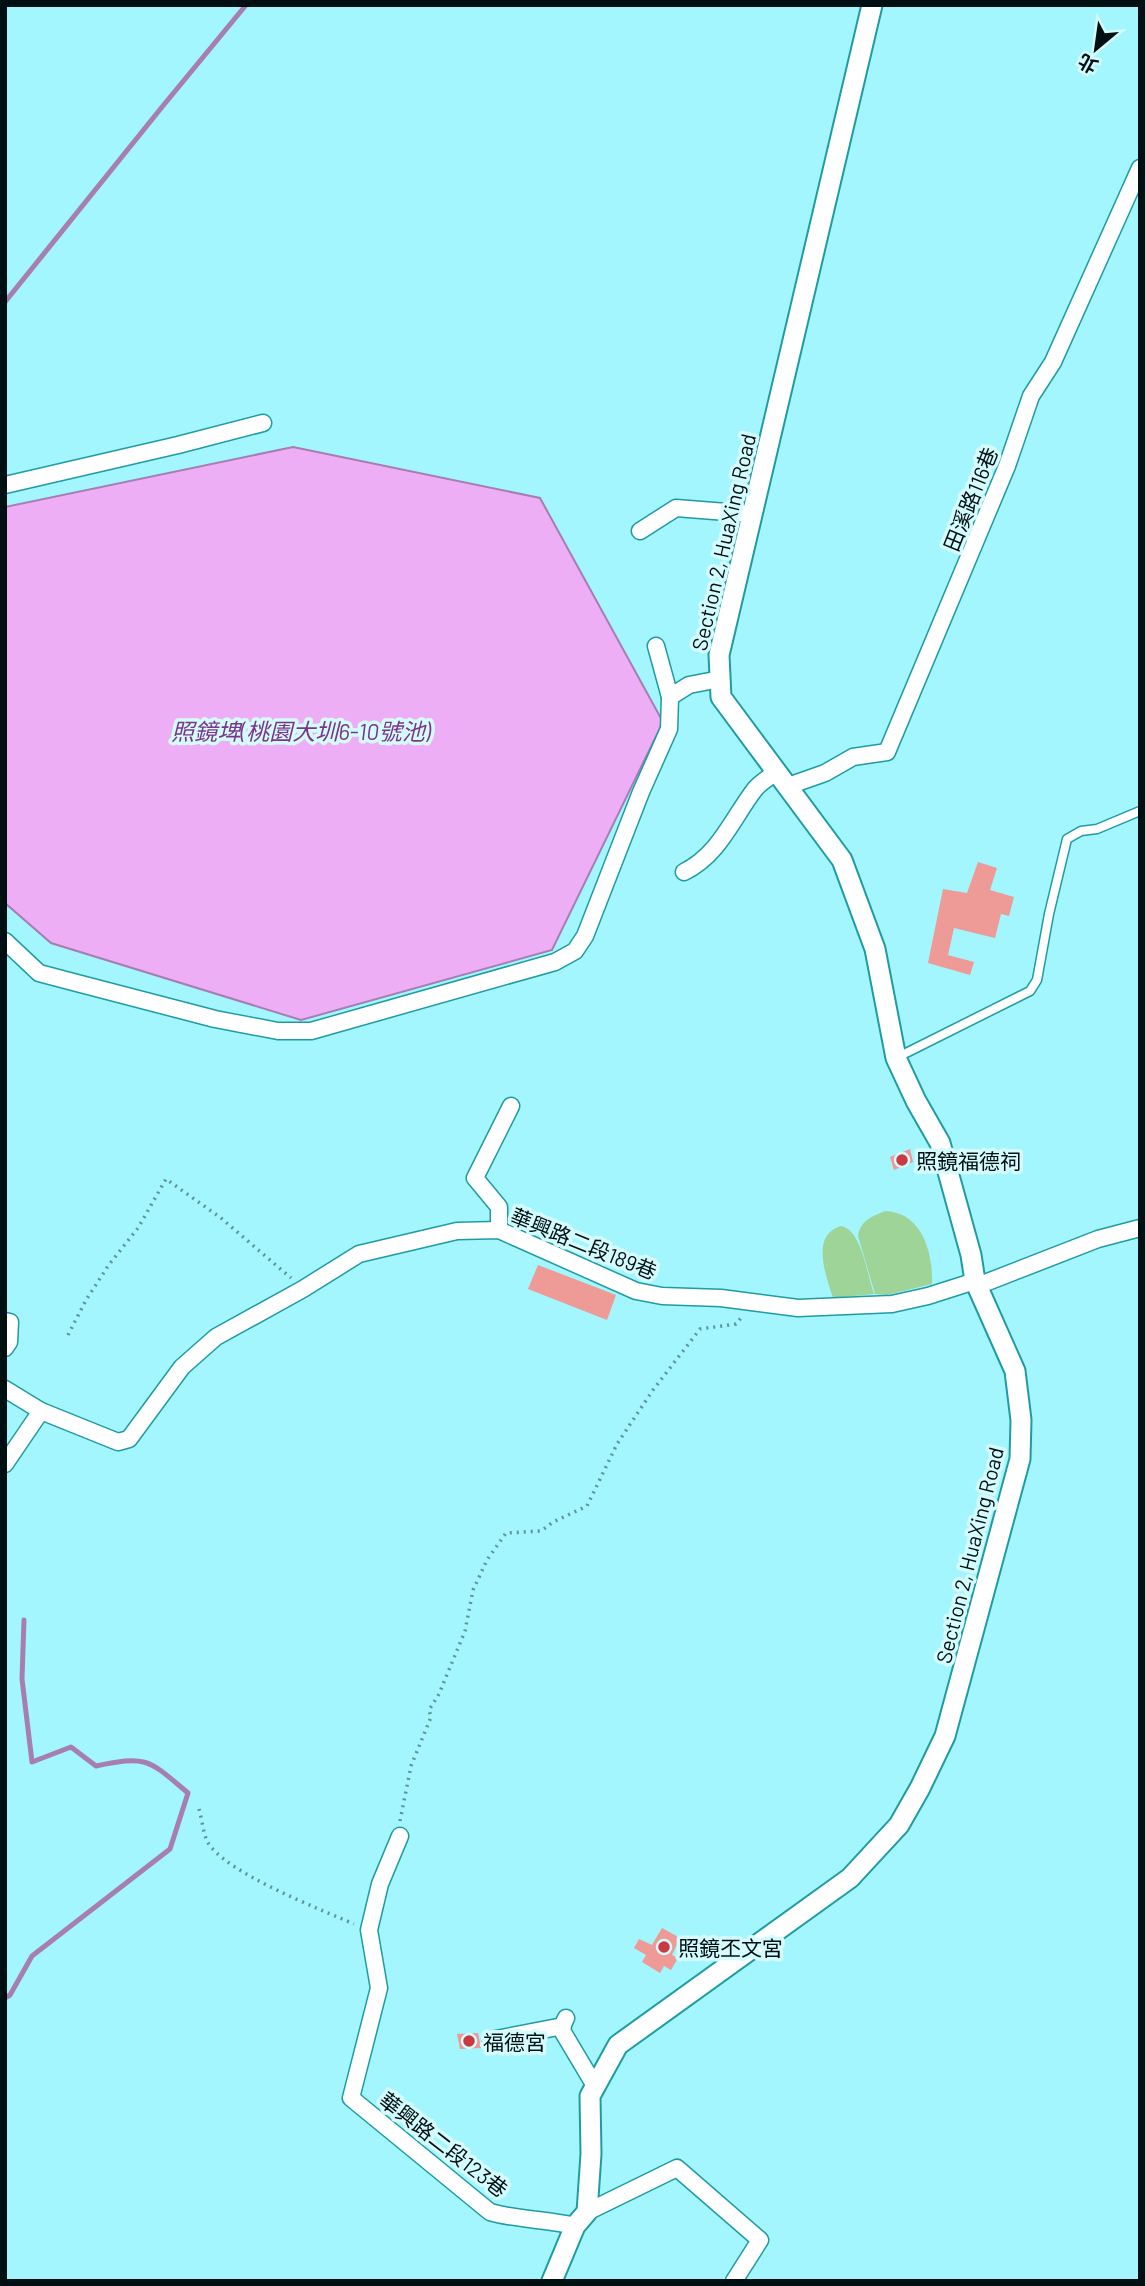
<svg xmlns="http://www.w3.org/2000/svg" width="1145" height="2286" viewBox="0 0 1145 2286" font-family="Barlow,'Noto Sans TC',sans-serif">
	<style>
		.green { fill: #9fd499 }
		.water { fill: #edaef6; stroke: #a67eb1; stroke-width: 2 }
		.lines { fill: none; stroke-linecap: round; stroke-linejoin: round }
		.stream { stroke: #a67eb1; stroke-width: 5 }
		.building { fill: #ee9a96 }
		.service-casing { stroke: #1f9ba4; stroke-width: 11 }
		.minor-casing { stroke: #1f9ba4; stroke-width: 19 }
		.tertiary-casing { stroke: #1f9ba4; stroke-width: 23 }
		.path { stroke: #5f959a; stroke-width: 3.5; stroke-dasharray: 2 5; stroke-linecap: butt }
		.service { stroke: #fff; stroke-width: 8 }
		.minor { stroke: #fff; stroke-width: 16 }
		.tertiary { stroke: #fff; stroke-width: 19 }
		.poi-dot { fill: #ca3a42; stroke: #d4fcff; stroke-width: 2.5 }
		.labels { text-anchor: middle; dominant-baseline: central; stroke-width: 7; stroke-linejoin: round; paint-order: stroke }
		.street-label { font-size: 21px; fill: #000f11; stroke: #d4fcff }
		.poi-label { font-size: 21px; fill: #000f11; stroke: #d4fcff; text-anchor: start }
		.water-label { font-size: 23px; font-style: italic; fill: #7d3488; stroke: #d4fcff }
	</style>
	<rect width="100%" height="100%" fill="#a3f6fd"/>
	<!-- green -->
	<g class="green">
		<path d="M885,1211c37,1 48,42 47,73l-45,11 -12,-1 -17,-58c2,-15 14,-20 27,-25z"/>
		<path d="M841,1226c21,4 26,49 33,68l-41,4c-7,-22 -23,-63 8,-72z"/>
	</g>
	<!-- water -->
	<path class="water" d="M293,447l247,51 123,224 -111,228 -251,70 -250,-77 -46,-40v-396z"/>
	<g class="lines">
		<!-- stream -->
		<g class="stream">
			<path d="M5,302l157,-195 84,-102"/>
			<path d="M5,1998l5,-3 22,-39 138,-107 18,-56c-39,-33 -40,-38 -92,-27l-25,-19 -39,15 -10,-83 2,-59"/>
		</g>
	</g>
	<!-- building -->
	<g class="building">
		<path d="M978,862l19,6 -7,22 24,7 -5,19 -8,-2 -6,24 -41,-10 -6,27 26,7 -4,13 -42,-12 15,-74 24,4z"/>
		<path d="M910,1149l3,13 -19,8 -4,-13z"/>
		<path d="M538,1265l78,30 -9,25 -79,-31z"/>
		<path d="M662,1928l18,10 -8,17 6,3 -7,12 -7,-4 -4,7 -18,-11 4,-7 -12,-7 5,-9 13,6z"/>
		<path d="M478,2033l3,15 -21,1 -3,-15z"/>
	</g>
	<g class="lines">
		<defs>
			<path id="service" d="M896,1058l134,-67 7,-11 12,-66 18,-75 14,-8 16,-2 43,-18"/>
			<g id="minor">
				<path d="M5,485l173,-40 85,-22"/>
				<path d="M640,531l36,-23 76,6"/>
				<path d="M670,697l19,-12 31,-6"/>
				<path d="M788,786l37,-13 28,-16 34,-5 120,-286 24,-70 22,-34 87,-194"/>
				<path d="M684,872c35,-17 48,-53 71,-83 6,-7 15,-12 22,-18"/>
				<path d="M5,941l34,32 34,9 142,37 63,12h33l244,-69 20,-11 10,-15 56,-144 28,-63 1,-32 -14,-51"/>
				<path d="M499,1230v-23l-24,-29 36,-72"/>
				<path d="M5,1321l5,1 -1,20 -4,6"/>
				<path d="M5,1389l36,22 77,31 11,-3 53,-72 34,-30 87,-48 56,-35 98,-23 42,-1 137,61 26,5 59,2 77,10 94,-4 36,-8 47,-15 10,2 113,-44 42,-11"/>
				<path d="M5,1464l36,-53"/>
				<path d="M400,1836l-20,48 -11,46 10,58 -28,110 139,114c28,8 56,7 85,14"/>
				<path d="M566,2018l-5,11 34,57"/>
				<path d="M491,2040l72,-14"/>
				<path d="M587,2212l90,-44 83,72 -26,41"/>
			</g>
			<path id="tertiary" d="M552,2281l23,-55 12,-14 4,-58 -1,-58 28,-51 232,-167 49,-53 21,-37 25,-52 75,-277 1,-39 -6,-49 -40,-90 -4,-26 -31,-112 -24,-42 -20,-43 -21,-109 -33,-89 -121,-163 -2,-42 153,-650"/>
		</defs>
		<!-- service casing -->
		<use href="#service" class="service-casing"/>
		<!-- minor casing -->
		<use href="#minor" class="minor-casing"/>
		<!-- tertiary casing -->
		<use href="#tertiary" class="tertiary-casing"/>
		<!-- path -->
		<g class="path">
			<path d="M68,1335l18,-35 22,-34 30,-38 28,-49 55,39 70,60"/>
			<path d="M199,1809c3,10 4,23 8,32 16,31 113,68 147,83"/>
			<path d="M400,1821l11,-55 20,-49 -2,-7 10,-16 26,-63 8,-41 14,-30 19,-27 35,-2 12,-9 34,-16 30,-62 36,-54 47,-61 36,-5 5,-6"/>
		</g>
		<!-- service -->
		<use href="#service" class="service"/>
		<!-- minor -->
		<use href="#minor" class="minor"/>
		<!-- tertiary -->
		<use href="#tertiary" class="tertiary"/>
	</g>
	<!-- markers -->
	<g class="poi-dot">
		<circle cx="902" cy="1160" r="7"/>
		<circle cx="664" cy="1947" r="7"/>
		<circle cx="469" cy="2041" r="7"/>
	</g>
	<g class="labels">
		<!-- street labels -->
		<g class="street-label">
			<text transform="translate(970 499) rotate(-68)">田溪路116巷</text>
			<text transform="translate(723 542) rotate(-77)">Section 2, HuaXing Road</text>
			<text transform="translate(584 1243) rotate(22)">華興路二段189巷</text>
			<text transform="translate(969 1555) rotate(-76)">Section 2, HuaXing Road</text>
			<text transform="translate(444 2144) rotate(38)">華興路二段123巷</text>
		</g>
		<!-- poi labels -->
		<g class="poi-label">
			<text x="916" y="1160">照鏡福德祠</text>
			<text x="678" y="1947">照鏡丕文宮</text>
			<text x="483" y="2041">福德宮</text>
		</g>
		<!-- water labels -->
		<g class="water-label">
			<text x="301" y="731">照鏡埤(桃園大圳6-10號池)</text>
		</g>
	</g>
	<!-- border -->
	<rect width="1145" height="2286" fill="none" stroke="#000f11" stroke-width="14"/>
	<!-- north arrow -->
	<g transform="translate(1096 49) rotate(209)" stroke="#d4fcff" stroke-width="5" paint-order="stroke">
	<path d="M0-5L12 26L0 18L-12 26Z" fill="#000f11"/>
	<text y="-10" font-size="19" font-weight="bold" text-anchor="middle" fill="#000f11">北</text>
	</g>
</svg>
